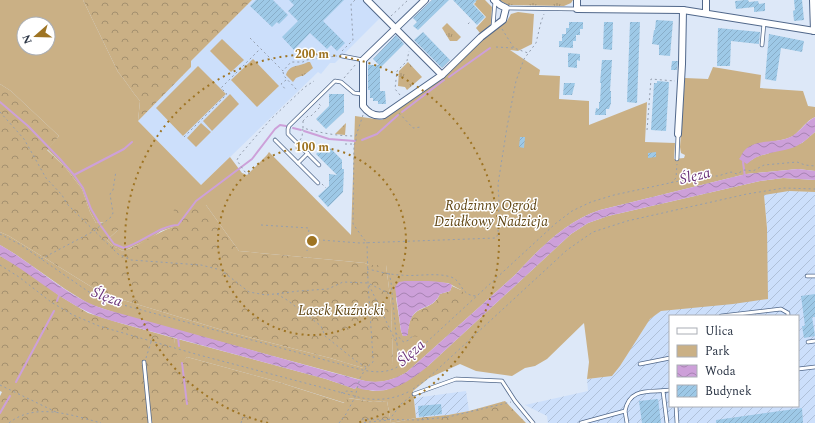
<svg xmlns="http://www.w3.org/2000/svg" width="815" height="423" viewBox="0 0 815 423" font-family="Spectral,serif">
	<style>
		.built { fill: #ccdffb }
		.industrial { fill: url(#industrial-furrows); fill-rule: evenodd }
		.green { fill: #cab085; fill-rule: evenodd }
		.forest { fill: url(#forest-crowns) }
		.wetland { fill: url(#wetland-marsh) }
		.park { fill: url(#park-tufts) }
		.water { fill: url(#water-waves) }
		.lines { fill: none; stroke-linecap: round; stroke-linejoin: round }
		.stream { stroke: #cda0d9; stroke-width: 2 }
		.building { fill: url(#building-hatch) }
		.lane-casing { stroke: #50678a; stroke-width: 4.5 }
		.street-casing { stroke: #50678a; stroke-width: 8 }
		.path { stroke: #949eae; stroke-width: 1; stroke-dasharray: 2 3; stroke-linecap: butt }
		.lane { stroke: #fff; stroke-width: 3 }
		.street { stroke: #fff; stroke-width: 6 }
		.ring { fill: none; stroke: #9e7423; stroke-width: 2; stroke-dasharray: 2 4 }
		.labels { text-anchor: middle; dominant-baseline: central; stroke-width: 3; stroke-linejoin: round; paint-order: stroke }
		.park-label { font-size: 14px; font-style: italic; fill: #614614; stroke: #fff }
		.water-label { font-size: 15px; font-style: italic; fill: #6b3479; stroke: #fff }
		.centre { fill: #9e7423; stroke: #fff; stroke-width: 2 }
		.ring-label { font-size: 12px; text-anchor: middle; font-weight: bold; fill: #9e7423; stroke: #fff; stroke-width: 3; stroke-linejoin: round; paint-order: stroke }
	</style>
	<defs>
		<pattern id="industrial-furrows" width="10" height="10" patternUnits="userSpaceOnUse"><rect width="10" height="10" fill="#ccdffb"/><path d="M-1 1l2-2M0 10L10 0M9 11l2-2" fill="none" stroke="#afc0d8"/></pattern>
		<pattern id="forest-crowns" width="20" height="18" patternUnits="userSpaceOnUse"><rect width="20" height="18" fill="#cab085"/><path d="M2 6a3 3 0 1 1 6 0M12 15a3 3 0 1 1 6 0" fill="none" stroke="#a4906f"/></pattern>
		<pattern id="wetland-marsh" width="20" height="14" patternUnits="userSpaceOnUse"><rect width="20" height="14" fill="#cab085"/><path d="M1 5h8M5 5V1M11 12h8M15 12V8" fill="none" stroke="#a4906f"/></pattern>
		<pattern id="park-tufts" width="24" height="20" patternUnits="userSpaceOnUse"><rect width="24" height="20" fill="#cab085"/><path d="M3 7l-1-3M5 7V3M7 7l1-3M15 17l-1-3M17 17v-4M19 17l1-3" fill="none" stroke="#a4906f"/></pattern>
		<pattern id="water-waves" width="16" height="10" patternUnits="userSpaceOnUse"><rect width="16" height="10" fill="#cda0d9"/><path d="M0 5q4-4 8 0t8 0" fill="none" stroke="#a783b2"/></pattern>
		<pattern id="building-hatch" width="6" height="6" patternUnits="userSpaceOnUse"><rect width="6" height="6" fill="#9ec9e7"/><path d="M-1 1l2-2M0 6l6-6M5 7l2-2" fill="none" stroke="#88adc8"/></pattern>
	</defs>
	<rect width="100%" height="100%" fill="#dde8f8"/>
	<!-- built -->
	<path class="built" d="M252,0h110l18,18 -45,45h-5l-9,11 -3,-2 -117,113 -63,-64 53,-54v-6z"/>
	<!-- industrial -->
	<g class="industrial">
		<path d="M789,191l26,1v231h-267l-1,-7 -22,-11 63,-14 -1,-12 25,-3 8,-10 30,-47 11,-8 106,-12v-71l-3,-34zM670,316h128v90h-128z"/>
		<path d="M466,391l3,20 -21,4 -32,3 -2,-20z"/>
	</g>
	<!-- green -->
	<g class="green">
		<path d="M0,0h83l35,72c8,9 14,20 22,29l-2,20 63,64 29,-28 12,16 5,2 20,-20 2,-3 82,83 4,-119 27,4 64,-44 51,-50 10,-5 4,-7 7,-2 16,2 -2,30 -14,7 -8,-1 30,20 -1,5 21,1 -1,23 30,2v24l58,-23 -2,40 30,1 -1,16 10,-1 1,-3 -4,-2 -1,-6 5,-69 23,1 5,-12 48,8 -1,13 43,3 5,15 7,1v10c-9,4 -14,13 -22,19 -11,6 -28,5 -40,10l-3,15 6,-4 46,-14 13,-11v39l-17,-2 -52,5 -146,36c-34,11 -61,39 -85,65l-108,97c-13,8 -27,12 -42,9l-240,-65 -36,-12 -24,-15 -50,-35 -15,-9v-13l9,4 94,58 126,38 101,26 33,10 30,-4 -2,-60 -5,-39h-17l-4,-2 -126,-12 -33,-46 -33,22 -12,4 -11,8 -27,12 -10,-5 -6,-6 11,-10 -16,-8 -6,1 -6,-11 -8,-23 -17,-22 -18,-18 12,-13 -48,-45 -11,-7zM24,24h24v24h-24zM405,281l43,2 13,7 -55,46h-3l-2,-5 -5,-33z"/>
		<path d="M474,0h11l7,7 -1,17 -8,8 -3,1 -4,-5 10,-11 -12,-13 2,-2z"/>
		<path d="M222,39l22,21 -13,12 -21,-21z"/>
		<path d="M253,59l26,27 -22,21 -26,-27z"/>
		<path d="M198,66l28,28 -43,42 -27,-28z"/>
		<path d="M230,94l9,10 -27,27 -9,-10z"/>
		<path d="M201,123l10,9 -15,15 -9,-9z"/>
		<path d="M783,178l32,2v12l-26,-1 -25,4 3,33 1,71 -35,5 -72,7 -11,8 -30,47 -8,10 -25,3 2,-17 -5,-39 -37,36 -12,7 -10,2 -13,8 -36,-5 -16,-7 -31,14 -16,13 3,27 -25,5 -4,-22 -14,1 -24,-4 -4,5 -70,-22 -88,-24 -4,5 -6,-1 -3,-23 152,41 29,10 1,-2 17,4 13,-1 42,-24 143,-132 17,-11 20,-7 152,-35z"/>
	</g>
	<!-- forest -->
	<g class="forest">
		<path d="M83,0h169l-61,61v6l-53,54 2,-20c-8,-9 -14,-20 -22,-29z"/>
		<path d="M0,84l11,7 48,45 -12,14 18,17 17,22 8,23 6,11 23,-2 -1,9 -11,10 6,6 10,5c18,-6 32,-18 50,-24l1,-20 32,-2 33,46 126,12 4,2h17l5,39 2,60 -11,6 -19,-2 -33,-10 -101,-26 -126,-38 -94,-58 -9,-4z"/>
		<path d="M0,256l19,10 41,30 28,17 32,10 54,15 4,23h5l4,-4 88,24 69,22 4,-5 25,4 14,-1 4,22 25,-5 32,-3 21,-4 36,-10 21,22h-526v-27l2,-4 -2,-1z"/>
		<path d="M452,286l9,4 6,6 -42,41 -19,-1 2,-1c1,-35 23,-20 32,-41l10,-3z"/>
	</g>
	<!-- wetland -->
	<path class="wetland" d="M98,242l7,4 5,8 -2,1 -7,-5 -4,-6z"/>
	<!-- park -->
	<g class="park">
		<path d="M499,0h74l-2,3 -7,3 -56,-1z"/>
		<path d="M447,23l14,14 -4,4h-7l-8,-13z"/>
		<path d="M308,62h2l3,6 -10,8h-2l-5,2 -3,4 -7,-7c3,-11 14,-8 22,-13z"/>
		<path d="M408,62l14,15 -15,13 -2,-3 -7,-1 1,-15z"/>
		<path d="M346,123l-1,12 -10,-1z"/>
	</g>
	<!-- water -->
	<g class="water">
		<path d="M815,117v15c-7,6 -14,13 -23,16 -15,5 -33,4 -45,16l-8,-5c2,-2 3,-6 5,-8 10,-12 31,-8 44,-13 11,-4 17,-16 27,-21z"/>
		<path d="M798,169l17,2v9l-32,-2 -23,3 -152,35 -20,7 -17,11 -143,132c-18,15 -36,28 -60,24 -4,0 -8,-1 -12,-3l-1,2 -29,-10 -206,-56c-11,-3 -22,-6 -32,-11 -32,-15 -58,-39 -88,-56v-11c36,20 65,51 104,64l230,64c29,7 44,16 73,-1l108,-97c24,-26 51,-54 85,-65l146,-36z"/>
		<path d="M405,281c15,0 31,-1 46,3l1,2 -2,5 -10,3c-10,21 -30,5 -32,41l-2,1h-3l-2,-5 -6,-44 4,-5z"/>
	</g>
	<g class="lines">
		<!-- stream -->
		<g class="stream">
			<path d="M449,77l41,-29"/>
			<path d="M0,102l28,24 32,33 14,16 9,13 8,21 9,15"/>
			<path d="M402,112l42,-32"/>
			<path d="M293,128l8,2"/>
			<path d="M304,131l25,8 26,2"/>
			<path d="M362,140l15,-6 21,-19"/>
			<path d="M743,162l2,15"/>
			<path d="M74,175l50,-26 8,-7"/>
			<path d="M101,226l13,18 10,4c18,-5 37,-23 54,-23l18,-24 56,-42 23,-30 5,-4 6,1"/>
			<path d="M57,301l3,-8"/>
			<path d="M178,337l1,9"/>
			<path d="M182,363l5,41"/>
			<path d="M16,382l38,-71"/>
			<path d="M0,413l10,-17"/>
		</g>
	</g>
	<!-- building -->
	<g class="building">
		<path d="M256,0h17l15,15 -9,9 -2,-2 -5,5 -22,-21z"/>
		<path d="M289,0h55l-21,21 22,22 -8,8 -6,-6 -4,4 -17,-16 -16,17 -12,-13 16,-16 -10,-10 6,-6z"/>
		<path d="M432,0h17l-31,30 -5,-4 4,-4 -4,-4z"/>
		<path d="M453,0h24l-4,4 12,13 -8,8z"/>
		<path d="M745,0h3l1,2 9,-1 1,3 6,-1v8l-11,1v-5l-18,2 -1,-8z"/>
		<path d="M794,0h8l2,20 -10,1 -1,-10 2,-1z"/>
		<path d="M656,20l17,1 -3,35 -11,-1v-10l-7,-1 2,-14h1z"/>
		<path d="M569,22h14v7h-3v6h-4v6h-3v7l-14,-1v-6h3v-7h4v-6h3z"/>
		<path d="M604,22h9l-1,28 -9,-1z"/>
		<path d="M630,22h10l-3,81 -10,-1z"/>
		<path d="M718,28l42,4 -1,12 -28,-3 -1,25h-13z"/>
		<path d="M423,32l27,28 -8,8 -28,-28z"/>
		<path d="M769,34l35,7 -2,11 -21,-4 -5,33 -11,-2z"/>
		<path d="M396,35l8,9 -23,23 -1,-1v25h5l1,13h-8v-3h-5v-3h-3v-8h-2v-25h11l-6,-6z"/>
		<path d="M568,53l12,1v7l-3,-1v8l-9,-1z"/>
		<path d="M602,60h10l-2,31h1v12l-2,6h-3v6h-11l1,-7 3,1v-7h1l1,-19h-1z"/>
		<path d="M672,61h6l-1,9h-6z"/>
		<path d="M657,81l12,1 -3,49 -15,-1 3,-47h3z"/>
		<path d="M564,83h11l-3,12h-9z"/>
		<path d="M329,94h15v18l-18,17 -10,-10 13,-13z"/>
		<path d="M520,137h5l-1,11 -5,-1z"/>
		<path d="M326,144l16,16v9h2l-1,23 -15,15 -10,-11 11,-10v-12l8,1 -21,-21z"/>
		<path d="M656,152v5l-8,1v-5z"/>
		<path d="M815,294v23h-3l3,19 -11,2 -2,-12h3l-4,-30z"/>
		<path d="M658,399l3,24h-19l-3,-22z"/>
		<path d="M441,404l1,10 -23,3 -1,-11z"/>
		<path d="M802,408l1,15h-87v-3z"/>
	</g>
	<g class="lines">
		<defs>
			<g id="lane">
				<path d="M506,8l71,1"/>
				<path d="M493,26l2,-25"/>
				<path d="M762,45l2,-22"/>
				<path d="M342,56l21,4"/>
				<path d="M275,140l23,23"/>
				<path d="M308,153l-10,10 20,20"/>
				<path d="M677,159l1,-25"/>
				<path d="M319,165l-31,-31v-5l1,-3 46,-45 6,1 13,11 8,1"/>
				<path d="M807,276h8"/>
				<path d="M721,316l60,-7 7,4v3"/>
				<path d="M808,342l7,-1"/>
				<path d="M144,362l6,61"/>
				<path d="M640,364l30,-6"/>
				<path d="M798,369l17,-2"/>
				<path d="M663,391l4,32"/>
				<path d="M414,394l42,-15 46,2 13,20 18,22"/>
				<path d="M676,406l1,17"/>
				<path d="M625,411l2,12"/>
				<path d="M581,423l44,-12c5,-25 26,-18 45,-21"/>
			</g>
			<g id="street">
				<path d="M367,0l75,75"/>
				<path d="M425,0l-62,60v46c5,7 12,11 21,9l58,-40 39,-38 22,-17 3,-12 -6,-3 -6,-5"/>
				<path d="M577,0v9l106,1 132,21"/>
				<path d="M706,0v13"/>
				<path d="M813,0l1,31"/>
				<path d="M678,134l4,-70 1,-54"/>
			</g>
		</defs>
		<!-- lane casing -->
		<use href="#lane" class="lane-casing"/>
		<!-- street casing -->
		<use href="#street" class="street-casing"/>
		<!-- path -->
		<g class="path">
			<path d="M391,16l17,-16"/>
			<path d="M468,24l2,-2"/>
			<path d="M502,29l12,19"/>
			<path d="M250,38l33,33 8,-9h12l3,-2 31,-4"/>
			<path d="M496,47l18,1 14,5"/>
			<path d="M342,51l11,-11 -2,-36 4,-4"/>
			<path d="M283,72l1,4 13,14"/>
			<path d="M344,78l12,-14"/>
			<path d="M286,80l-5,4 5,6"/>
			<path d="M400,95l-5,-6 2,-18 10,-10 2,-10"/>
			<path d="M0,112l24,27 22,39 16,17 5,9 51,50 13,6 70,5 20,5 28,22 17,3 33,-4 29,-2 15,-7 25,1 24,12"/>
			<path d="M399,113l14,15 8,-1"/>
			<path d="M363,115l-7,21v7l-2,1 -1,80 13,18"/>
			<path d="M303,121l5,-5h3l10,-10 -3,-3"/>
			<path d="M303,121v7c18,5 34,8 53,8"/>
			<path d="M647,130l4,-51 24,2"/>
			<path d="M184,137l43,-43 -6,-6 39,-39"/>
			<path d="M300,140l2,-3 1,-9"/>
			<path d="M345,144h8"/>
			<path d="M250,174l-5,-2 -7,-10 -1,-2 2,-4 32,-37 34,-32 9,-6"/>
			<path d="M671,183l5,-5 1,-14"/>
			<path d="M322,184l4,4"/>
			<path d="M261,225l48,3 -2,23"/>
			<path d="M0,234l21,11 68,47 16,8 242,66c14,4 32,9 46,3 8,-3 16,-11 23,-17l139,-128 17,-13 19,-9 23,-7 88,-19h16l13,-4 6,2 7,-4 9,1 11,-6 33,-3 8,3 10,1"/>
			<path d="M308,239l52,4 136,-5 2,-4 1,-32 -1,-18 9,-57 9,-46 8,-22 12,-16 5,-21 3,-8"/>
			<path d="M41,259l53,-28 17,-14 2,-4 -3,-19 3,-4 3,-19"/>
			<path d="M0,265l19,12 32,25 22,13 26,11 100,29 163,43c17,3 33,1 48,-7"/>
			<path d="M367,269c11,2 23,6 34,6 16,2 34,-3 50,2 12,4 9,19 26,19"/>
			<path d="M389,273l2,9 6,62"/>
			<path d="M369,285l28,59 2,13 4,5"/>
			<path d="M277,294l10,6 34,26 4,10 31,25 10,6"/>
			<path d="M396,333l5,7 3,2 5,-2 4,-5"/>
			<path d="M146,358l5,-16"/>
			<path d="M0,385l56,27"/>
			<path d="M413,389l13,-9 141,-130 26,-18 34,-11 120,-27 37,-6 31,1"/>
			<path d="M341,393l6,-2 8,1"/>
			<path d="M362,419l58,1 28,-3 63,-15"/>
			<path d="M9,423c26,-21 63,-8 92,0"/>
			<path d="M241,423l2,-6"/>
			<path d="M339,423l7,-9 9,-17 5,-19 6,-10 7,-6v-4l-5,-75 -1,-41"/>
			<path d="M359,423l30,-3 13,-17 8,-6"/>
		</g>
		<!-- lane -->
		<use href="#lane" class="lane"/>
		<!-- street -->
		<use href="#street" class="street"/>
	</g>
	<!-- distance rings -->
	<g class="ring">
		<circle cx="312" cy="241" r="94"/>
		<path d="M268 423A187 187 0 1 1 356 423"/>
	</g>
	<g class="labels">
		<!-- park labels -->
		<g class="park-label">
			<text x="491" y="205">Rodzinny Ogród<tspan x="491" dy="16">Działkowy Nadzieja</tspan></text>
			<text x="341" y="310">Lasek Kuźnicki</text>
		</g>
		<!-- water labels -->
		<g class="water-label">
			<text transform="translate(695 176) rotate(-13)">Ślęza</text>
			<text transform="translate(107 297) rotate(20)">Ślęza</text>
			<text transform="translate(411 353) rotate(-41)">Ślęza</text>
		</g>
	</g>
	<circle cx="312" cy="241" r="6" class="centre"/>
	<g class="ring-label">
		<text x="312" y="58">200 m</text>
		<text x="312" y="151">100 m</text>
	</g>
	<!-- legend -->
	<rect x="669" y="315" width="130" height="92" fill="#ffffff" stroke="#aaaeb5"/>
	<rect x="677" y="328" width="20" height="6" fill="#ffffff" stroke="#aaaeb5"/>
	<text x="705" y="335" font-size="12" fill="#2b3545">Ulica</text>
	<rect x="677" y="345" width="20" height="12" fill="#cab085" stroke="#aaaeb5"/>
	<text x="705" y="355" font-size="12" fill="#2b3545">Park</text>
	<rect x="677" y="365" width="20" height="12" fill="url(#water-waves)" stroke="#aaaeb5"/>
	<text x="705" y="375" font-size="12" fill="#2b3545">Woda</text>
	<rect x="677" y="385" width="20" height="12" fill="url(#building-hatch)" stroke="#aaaeb5"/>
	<text x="705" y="395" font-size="12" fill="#2b3545">Budynek</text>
	<!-- north arrow -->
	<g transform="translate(36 36) rotate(250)"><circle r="19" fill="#ffffff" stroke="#aaaeb5"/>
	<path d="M0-3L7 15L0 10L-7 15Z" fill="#9e7423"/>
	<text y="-6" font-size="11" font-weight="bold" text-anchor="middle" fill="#2b3545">N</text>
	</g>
</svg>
